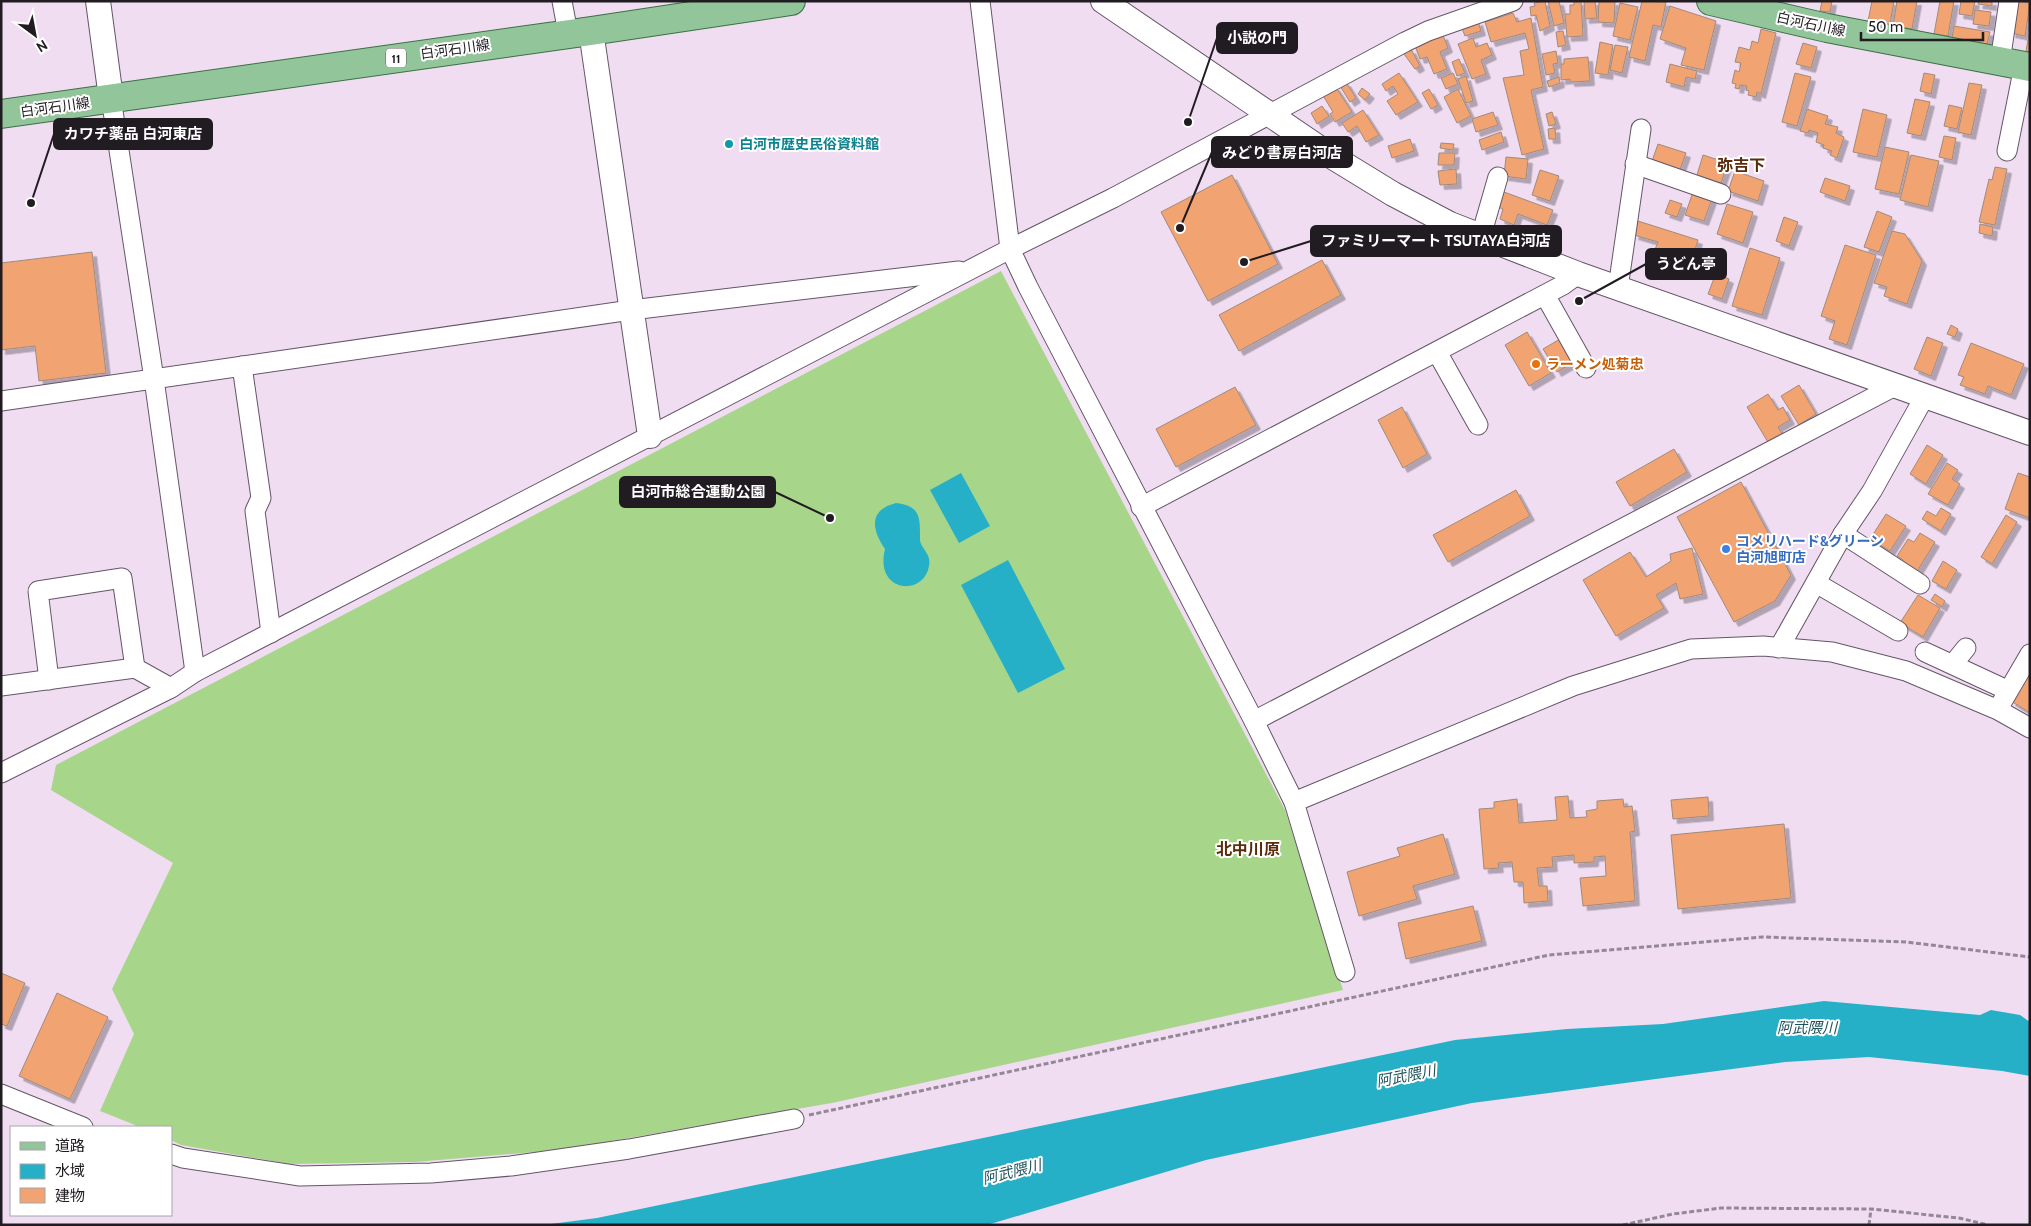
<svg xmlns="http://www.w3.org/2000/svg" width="2031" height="1226" viewBox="0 0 2031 1226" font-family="Cabin,'Noto Sans JP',sans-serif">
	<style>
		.garden { fill: #a7d68b }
		.water { fill: #26b0c7 }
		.building { fill: #f1a371; stroke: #a18a7c; filter: url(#shadow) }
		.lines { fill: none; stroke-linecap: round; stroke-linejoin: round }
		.minor-casing { stroke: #655567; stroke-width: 21 }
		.tertiary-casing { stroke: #655567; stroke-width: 26 }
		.primary-casing { stroke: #3b7044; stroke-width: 30 }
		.path { stroke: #948796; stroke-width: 3; stroke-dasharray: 5 2.5; stroke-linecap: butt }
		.minor { stroke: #fff; stroke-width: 19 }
		.tertiary { stroke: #fff; stroke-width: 24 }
		.primary { stroke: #92c59a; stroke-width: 28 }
		.culture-dot { fill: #0f9aa8; stroke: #fff; stroke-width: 2 }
		.food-dot { fill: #e8710a; stroke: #fff; stroke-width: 2 }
		.shop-dot { fill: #3f7fe0; stroke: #fff; stroke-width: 2 }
		.labels { text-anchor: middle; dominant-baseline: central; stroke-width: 4; stroke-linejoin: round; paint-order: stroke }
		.shield { fill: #fff; stroke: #645f64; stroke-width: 1 }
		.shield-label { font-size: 12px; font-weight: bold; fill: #211b22 }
		.street-label { font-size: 14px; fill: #211b22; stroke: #fff }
		.culture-label { font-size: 14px; font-weight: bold; fill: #0d838f; stroke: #fff; text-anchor: start }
		.food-label { font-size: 14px; font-weight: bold; fill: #c56008; stroke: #fff; text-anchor: start }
		.shop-label { font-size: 14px; font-weight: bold; fill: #366cbe; stroke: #fff; text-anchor: start }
		.water-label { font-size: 15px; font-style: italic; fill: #1d525c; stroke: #fff }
		.quarter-label { font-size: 16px; font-weight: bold; fill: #5a2c0c; stroke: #fff }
		.leader { fill: none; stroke: #211b22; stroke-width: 2 }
		.callout-dot { fill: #211b22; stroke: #fff; stroke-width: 2 }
		.callout { fill: #211b22; stroke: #211b22; stroke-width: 2 }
		.callout-label { font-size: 15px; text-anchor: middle; font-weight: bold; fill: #fff }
	</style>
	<defs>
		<filter id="shadow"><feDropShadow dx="4.5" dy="4.5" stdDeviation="0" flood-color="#0004"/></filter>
	</defs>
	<rect width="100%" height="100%" fill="#f0ddf2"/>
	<!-- garden -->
	<path class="garden" d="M1001,271l284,539 58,180 -511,113 -273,47 -144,12 -126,2 -108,-19 -10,-5v-13h-31l-40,-16 34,-77 -22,-45 61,-126 -122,-73 5,-25z"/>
	<!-- water -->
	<g class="water">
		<path d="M961,473l29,53 -31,17 -29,-53z"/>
		<path d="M896,503c25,3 24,15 24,35 -1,10 12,15 9,28 -5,31 -55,27 -44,-17 -13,-19 -17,-39 11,-46z"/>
		<path d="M1008,560l57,109 -47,24 -57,-108z"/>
		<path d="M1824,1001l156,14 11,-5 29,5 10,7v54l-28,-5 -133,-14 -84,5 -313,41 -266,57 -219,65h-444l54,-7 858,-178 112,-11 96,-5z"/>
	</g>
	<!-- building -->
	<g class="building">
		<path d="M1545,1l5,25 -10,5 -4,-16 -5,1 -1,-9 5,-1 -1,-3z"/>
		<path d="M1548,1h11l5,22 -10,3z"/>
		<path d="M1574,1h7l2,35 -16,1 -2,-23h5v-9h4z"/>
		<path d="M1584,1h11l2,17 -12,1z"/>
		<path d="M1599,1h16l-1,22 -16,-1z"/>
		<path d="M1642,1l24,1 -5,25 -8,-2 -8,36 -16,-4z"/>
		<path d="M1822,1h10l-2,11 -10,-1z"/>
		<path d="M1872,1h22l-4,23 -22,-3z"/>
		<path d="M1897,1h20l-5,28 -19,-3z"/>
		<path d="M1940,1h14l-6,35 -14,-2z"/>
		<path d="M1961,1h14l-3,15 -13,-2z"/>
		<path d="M1979,1h13v5l-14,-2z"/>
		<path d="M2017,1l13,2 -5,33 -14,-3z"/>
		<path d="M1620,3l18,4 -8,33 -17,-4z"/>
		<path d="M1670,6l46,15 -12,49 -23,-5 5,-17 -26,-9z"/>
		<path d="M1975,10l16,2 -2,14 -16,-2z"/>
		<path d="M1513,13l4,9 14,-4 12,69 -12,3 13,59 -22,6 -19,-77 21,-3 -4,-24 9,-2 -4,-16 -34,9 -6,-20z"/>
		<path d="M1478,21l3,10 -16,5 -4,-10z"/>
		<path d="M1954,26l36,6 -3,12 -35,-6z"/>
		<path d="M1761,29l15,4 -15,61 -4,-2 -1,5 -8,-2 1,-4 -3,-1 1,-4 -7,-1 -1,4 -4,-1 1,-4 -4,-1 3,-13 4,2 2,-9 -6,-1 4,-15 11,3 2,-9 6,2z"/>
		<path d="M2030,29v23l-4,-1z"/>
		<path d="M1563,31l3,14 -8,2 -2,-15z"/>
		<path d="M1443,35l5,13 -8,4 7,17 -13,5 -7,-17 -7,2 -5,-13z"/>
		<path d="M1473,38l3,9 11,-4 5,12 -11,5 5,14 -14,5 -14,-35z"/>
		<path d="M1600,42l13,3 -5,30 -13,-2z"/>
		<path d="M1803,43l14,4 -6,21 -15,-4z"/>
		<path d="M1615,45l13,2 -6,26 -12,-3z"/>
		<path d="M1411,49l9,17 -5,3 -11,-15z"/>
		<path d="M1556,51l2,12 -5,1 2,9 -9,2 -4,-21z"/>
		<path d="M1588,57l2,24 -20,1v-3l-9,1v-16h3v-5z"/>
		<path d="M1459,59l6,14 -8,3 -5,-14z"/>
		<path d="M1670,64l27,7 -2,8 -9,-2 -2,10 -18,-5z"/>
		<path d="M1399,73l19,29 -22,13 -9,-14 11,-7 -5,-8 -7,5 -4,-7z"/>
		<path d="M1453,73l5,11 -12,5 -5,-11z"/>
		<path d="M1795,73l16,4 -14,49 -15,-4z"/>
		<path d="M1924,73l11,2 -4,19 -11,-3z"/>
		<path d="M1466,76l7,25 -7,2 -8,-24z"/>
		<path d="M1559,77l1,6 -11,4 -2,-6z"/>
		<path d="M1346,82l10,16 -6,4 -10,-16z"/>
		<path d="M1969,83l13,2 -11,50 -13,-3z"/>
		<path d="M1335,86l17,26 -17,10 -5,-8 3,-2 -11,-18z"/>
		<path d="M1362,88l8,6 -5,6 -7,-6z"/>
		<path d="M1429,89l9,16 -7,4 -9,-16z"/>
		<path d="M1458,89l13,27 -14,7 -13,-26z"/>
		<path d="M1915,99l15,3 -9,34 -14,-3z"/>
		<path d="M1949,105l13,3 -5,21 -13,-3z"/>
		<path d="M1322,106l7,10 -12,8 -6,-11z"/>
		<path d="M1807,109l21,7 -3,8 13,3 -2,6 8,4 -7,21 -7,-3 2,-4 -9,-3 1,-3 -8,-3 2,-9 -9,-3 -1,3 -8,-2z"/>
		<path d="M1863,109l24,6 -10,42 -24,-5z"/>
		<path d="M1363,110l16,25 -13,7 -9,-16 -9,6 -6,-9z"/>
		<path d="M1493,112l5,13 -22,7 -4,-13z"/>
		<path d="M1552,112l4,12 -7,2 -3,-12z"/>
		<path d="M1555,128l1,11h-7l-1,-10z"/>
		<path d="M1501,132l3,10 -22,8 -3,-10z"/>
		<path d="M1944,136l12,2 -4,22 -13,-3z"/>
		<path d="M1410,139l4,12 -22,7 -4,-12z"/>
		<path d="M1441,143l13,1 -1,6 -13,-2z"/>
		<path d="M1658,144l28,9 -6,17 -28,-9z"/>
		<path d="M1885,147l24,5 -10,42 -24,-5z"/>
		<path d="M1439,153h16l-1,12h-16z"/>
		<path d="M1703,155l25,8 -7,20 -24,-8z"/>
		<path d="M1911,155l28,6 -11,46 -28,-7z"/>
		<path d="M1506,157l22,2 -2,20 -22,-3z"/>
		<path d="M1995,167l12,2 -12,56 -16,-3 10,-43 3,1z"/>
		<path d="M1456,169l1,15 -17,1 -2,-14z"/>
		<path d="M1540,170l19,6 -9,25 -18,-6z"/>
		<path d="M1735,171l29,10 -6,20 -30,-10z"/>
		<path d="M1232,175l46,89 -70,37 -47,-89z"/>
		<path d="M1825,178l25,8 -5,15 -25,-9z"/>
		<path d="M1504,192l49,18 -6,15 -29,-11 -4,11 -14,-6 3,-10 -5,-2z"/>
		<path d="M1693,192l19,7 -8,22 -19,-6z"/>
		<path d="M1670,200l12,4 -5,13 -12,-4z"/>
		<path d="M1727,204l26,8 -10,31 -26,-9z"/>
		<path d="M1877,211l15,6 -13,35 -15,-5z"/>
		<path d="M1784,217l14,5 -9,24 -13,-5z"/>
		<path d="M1638,221l60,19 -7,23 -37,-11 4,-10 -24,-7z"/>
		<path d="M1980,224l13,3 -1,9 -13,-3z"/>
		<path d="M1892,231l13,3 17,27 -15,43 -23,-8 3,-9 -13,-4z"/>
		<path d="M1845,245l31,10 -29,90 -18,-6 6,-18 -14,-5z"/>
		<path d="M1750,248l30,10 -18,57 -30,-9z"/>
		<path d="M92,252l14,121 -67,8 -4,-35 -34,4v-87z"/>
		<path d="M1322,260l19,35 -102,56 -20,-36z"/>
		<path d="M1716,273l13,6 -7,20 -14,-5z"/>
		<path d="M1951,325l7,4 -3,8 -8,-3z"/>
		<path d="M1527,332l24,41 -22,13 -24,-41z"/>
		<path d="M1927,337l16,6 -12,33 -17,-7z"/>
		<path d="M1560,339l14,23 -17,10 -14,-23z"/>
		<path d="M1971,343l53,21 -13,31 -23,-9 -3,8 -25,-9 4,-8 -6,-2z"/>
		<path d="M1799,385l17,29 -17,11 -18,-29z"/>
		<path d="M1235,387l21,38 -80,42 -20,-38z"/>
		<path d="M1768,394l10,16 5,-3 7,13 -12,7 5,8 -14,9 -22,-37z"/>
		<path d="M1402,407l25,47 -24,14 -25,-48z"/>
		<path d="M1927,445l16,10 -17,29 -16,-10z"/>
		<path d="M1674,449l13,23 -57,34 -14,-24z"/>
		<path d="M1947,463l11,7 -6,9 8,5 -12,21 -20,-11z"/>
		<path d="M2018,473l12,4v41l-25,-9z"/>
		<path d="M1741,482l50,93 -16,26 -41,21 -57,-105z"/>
		<path d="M1516,490l14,26 -82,46 -15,-27z"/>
		<path d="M1941,508l10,6 -10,17 -19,-12 5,-8 9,5z"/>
		<path d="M1886,514l20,12 -16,25 -20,-12z"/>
		<path d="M2006,515l11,7 -25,42 -11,-7z"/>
		<path d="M1920,533l15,9 -20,33 -15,-9 3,-6 -6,-4 11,-17 6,3z"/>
		<path d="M1692,548l11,46 -23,5 -4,-16 -20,12 8,13 -48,28 -33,-56 47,-28 16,25 25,-16 -1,-7z"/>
		<path d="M1943,561l14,9 -11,19 -14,-8z"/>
		<path d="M1935,594l10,7 -3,6 -11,-7z"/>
		<path d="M1918,595l22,13 -17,29 -23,-14z"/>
		<path d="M2030,672v41l-19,-12z"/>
		<path d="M1568,796l2,22 17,-1 -1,-6 11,-2v-8l26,-2 1,8 8,-1 3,25 -5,1 5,69 -52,5 -3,-28 26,-2 -1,-20 -11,1v5l-20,1v-8l-22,2 1,10 -16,1 2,18h8l1,15 -24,2 -1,-21h-9l-2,-20 -14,1 1,5 -15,1 -5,-60 15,-1v-6l23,-3 2,24 38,-3 -2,-23z"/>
		<path d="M1708,797l1,19 -36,3 -2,-19z"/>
		<path d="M1784,824l7,74 -113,11 -7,-74z"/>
		<path d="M1443,834l12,40 -42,12 4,13 -58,17 -12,-44 53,-16 -3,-8z"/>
		<path d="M1473,906l9,35 -76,18 -8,-36z"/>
		<path d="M1,973l24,10 -18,43 -6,-2z"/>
		<path d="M57,993l51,24 -38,82 -51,-23z"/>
	</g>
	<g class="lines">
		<defs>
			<g id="minor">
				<path d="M562,1l6,32"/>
				<path d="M980,1l30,248 18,38 226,434 40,81 51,170"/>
				<path d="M2000,62l9,-61"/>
				<path d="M111,98l43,281 41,293"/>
				<path d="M2007,151l17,-85"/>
				<path d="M1635,164l86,30"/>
				<path d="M1481,236l17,-59"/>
				<path d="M1618,288l23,-159"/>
				<path d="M1545,295l41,73"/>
				<path d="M1437,352l41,73"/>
				<path d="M242,366l19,132 -6,13 16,122"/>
				<path d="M1,401l630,-91 328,-39"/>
				<path d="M1141,507l422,-222 15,-11"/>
				<path d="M1843,534l77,50"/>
				<path d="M1816,583l82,48"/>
				<path d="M1779,648l64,-114 29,-43 53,-95"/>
				<path d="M1925,652l82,38"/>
				<path d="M1953,664l13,-16"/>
				<path d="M49,680l-11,-89 84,-13 13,90"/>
				<path d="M1,686l134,-18 36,20"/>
				<path d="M2002,702l28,-48"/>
				<path d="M1254,721l641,-335"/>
				<path d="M1,773l170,-85 24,-16 815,-423 103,-51 292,-156 23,-11 85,-30"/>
				<path d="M1294,802l279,-116 118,-37 72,-3 69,6 74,19 92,39 32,18"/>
				<path d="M1,1094l82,33"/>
				<path d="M171,1154l12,4 117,18 131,-3 80,-7 118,-17 165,-30"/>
			</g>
			<g id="tertiary">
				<path d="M98,1l13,97"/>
				<path d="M1103,1l228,155 62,38 57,30 128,50 452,159"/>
				<path d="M591,31l59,405"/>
			</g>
			<g id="primary">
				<path d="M1711,1l116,27 203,39"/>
				<path d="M1,114l590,-83 200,-30"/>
			</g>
		</defs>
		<!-- minor casing -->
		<use href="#minor" class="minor-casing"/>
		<!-- tertiary casing -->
		<use href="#tertiary" class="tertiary-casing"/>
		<!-- primary casing -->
		<use href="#primary" class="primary-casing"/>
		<!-- path -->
		<g class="path">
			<path d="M809,1115l740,-160 214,-18 143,5 124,15"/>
			<path d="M1623,1225l50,-11 48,-6 150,1 88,9 29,7"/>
			<path d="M1869,1225l2,-16"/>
		</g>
		<!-- minor -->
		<use href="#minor" class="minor"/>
		<!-- tertiary -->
		<use href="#tertiary" class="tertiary"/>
		<!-- primary -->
		<use href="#primary" class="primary"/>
	</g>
	<!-- markers -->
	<circle class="culture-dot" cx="729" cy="144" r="5"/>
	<circle class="food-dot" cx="1536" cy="364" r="5"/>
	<circle class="shop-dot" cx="1726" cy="549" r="5"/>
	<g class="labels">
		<!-- shield labels -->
		<rect class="shield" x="386" y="48.5" width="20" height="19" rx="4"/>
		<g class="shield-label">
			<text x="396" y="58">11</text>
		</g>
		<!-- street labels -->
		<g class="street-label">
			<text transform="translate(1811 24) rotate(12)">白河石川線</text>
			<text transform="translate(455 49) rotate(-8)">白河石川線</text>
			<text transform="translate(55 107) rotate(-8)">白河石川線</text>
		</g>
		<!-- culture labels -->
		<g class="culture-label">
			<text x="739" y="144">白河市歴史民俗資料館</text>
		</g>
		<!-- food labels -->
		<g class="food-label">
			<text x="1546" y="364">ラーメン処菊忠</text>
		</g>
		<!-- shop labels -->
		<g class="shop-label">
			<text x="1736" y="541">コメリハード&amp;グリーン<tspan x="1736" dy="16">白河旭町店</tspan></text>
		</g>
		<!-- water labels -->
		<g class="water-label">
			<text x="1807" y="1028">阿武隈川</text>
			<text transform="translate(1406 1076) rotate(-11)">阿武隈川</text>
			<text transform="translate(1012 1172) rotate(-14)">阿武隈川</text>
		</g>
		<!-- quarter labels -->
		<g class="quarter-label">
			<text x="1741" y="165">弥吉下</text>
			<text x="1248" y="849">北中川原</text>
		</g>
	</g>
	<!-- callouts -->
	<path class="leader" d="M1188 122L1217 38M31 203L54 134M1180 228L1212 152M1244 262L1311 241M1579 301L1646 264M830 518L775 492"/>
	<g class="callout-dot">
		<circle cx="1188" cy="122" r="5"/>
		<circle cx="31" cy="203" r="5"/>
		<circle cx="1180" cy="228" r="5"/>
		<circle cx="1244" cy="262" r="5"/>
		<circle cx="1579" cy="301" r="5"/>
		<circle cx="830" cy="518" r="5"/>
	</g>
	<g class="callout">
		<rect x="1217" y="23" width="80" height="30" rx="5"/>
		<rect x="54" y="119" width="158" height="30" rx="5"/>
		<rect x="1212" y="137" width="140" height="30" rx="5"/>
		<rect x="1311" y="226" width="250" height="30" rx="5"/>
		<rect x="1646" y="249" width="80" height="30" rx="5"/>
		<rect x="620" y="477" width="155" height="30" rx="5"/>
	</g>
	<g class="callout-label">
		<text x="1257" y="43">小説の門</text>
		<text x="133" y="139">カワチ薬品 白河東店</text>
		<text x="1282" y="158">みどり書房白河店</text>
		<text x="1436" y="246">ファミリーマート TSUTAYA白河店</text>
		<text x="1686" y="269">うどん亭</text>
		<text x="698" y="497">白河市総合運動公園</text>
	</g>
	<!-- border -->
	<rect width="2031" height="1226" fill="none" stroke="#211b22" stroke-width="5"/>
	<!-- legend -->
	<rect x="10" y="1126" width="162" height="90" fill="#ffffff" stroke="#a6a4a7"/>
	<rect x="20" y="1142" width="25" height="8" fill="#92c59a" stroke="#a6a4a7"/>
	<text x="55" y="1151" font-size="15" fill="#211b22">道路</text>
	<rect x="20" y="1164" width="25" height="15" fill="#26b0c7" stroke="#a6a4a7"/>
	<text x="55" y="1176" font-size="15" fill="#211b22">水域</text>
	<rect x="20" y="1188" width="25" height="15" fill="#f1a371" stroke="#a6a4a7"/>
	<text x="55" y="1201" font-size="15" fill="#211b22">建物</text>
	<!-- north arrow -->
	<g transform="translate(35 35) rotate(148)" stroke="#ffffff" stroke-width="4" paint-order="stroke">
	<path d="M0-4L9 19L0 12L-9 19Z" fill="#211b22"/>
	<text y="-8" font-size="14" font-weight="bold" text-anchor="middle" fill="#211b22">N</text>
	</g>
	<!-- scale -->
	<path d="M1861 32v8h122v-8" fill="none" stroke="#211b22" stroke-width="2.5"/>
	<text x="1868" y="32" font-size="15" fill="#211b22" stroke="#ffffff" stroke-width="4" paint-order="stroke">50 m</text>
</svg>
